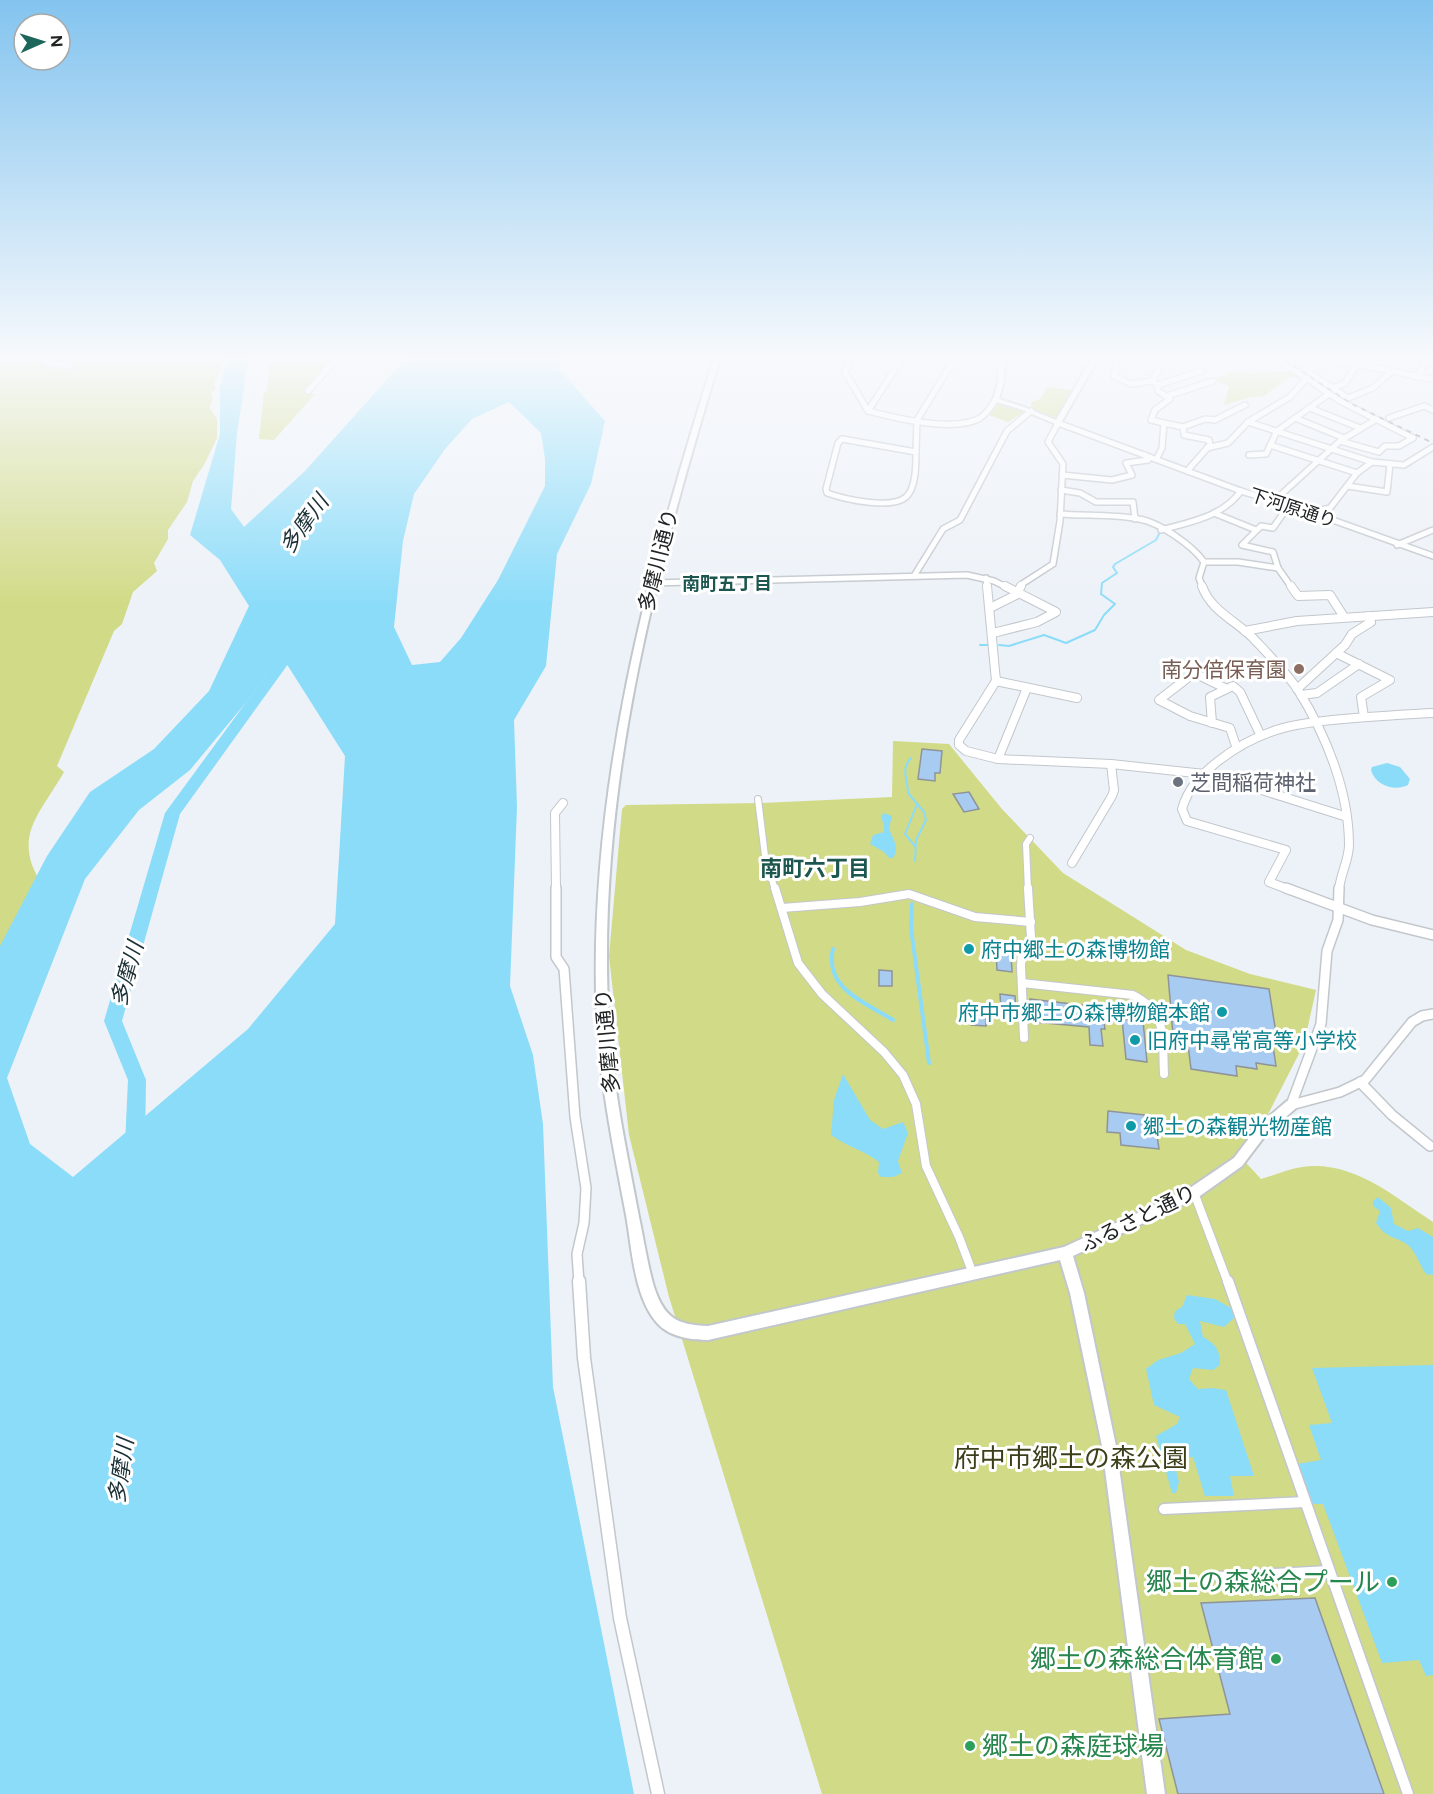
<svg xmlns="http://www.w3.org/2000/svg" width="1433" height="1794" viewBox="0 0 1433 1794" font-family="Figtree,'Noto Sans JP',sans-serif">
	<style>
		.green { fill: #d1da86 }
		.water { fill: #8bdcf9; fill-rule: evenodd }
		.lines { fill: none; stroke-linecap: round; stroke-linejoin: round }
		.stream-far1 { stroke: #8bdcf9; stroke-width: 2 }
		.stream { stroke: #8bdcf9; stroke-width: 4 }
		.river { fill: #8bdcf9; fill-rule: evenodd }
		.building { fill: #a8cbf2; stroke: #8f9499; stroke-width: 1.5 }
		.pedestrian-far2-casing { stroke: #c2c7cc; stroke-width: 8 }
		.pedestrian-far1-casing { stroke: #c2c7cc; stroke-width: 10 }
		.pedestrian-casing { stroke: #c2c7cc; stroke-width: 13 }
		.minor-far3-casing { stroke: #c2c7cc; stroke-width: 8 }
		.minor-far2-casing { stroke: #c2c7cc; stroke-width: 10 }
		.minor-far1-casing { stroke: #c2c7cc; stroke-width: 12 }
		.minor-casing { stroke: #c2c7cc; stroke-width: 15 }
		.tertiary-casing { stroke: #c2c7cc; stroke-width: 4 }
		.pedestrian-far2 { stroke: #fff; stroke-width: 6 }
		.pedestrian-far1 { stroke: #fff; stroke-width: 8 }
		.pedestrian { stroke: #fff; stroke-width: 10 }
		.minor-far3 { stroke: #fff; stroke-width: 5 }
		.minor-far2 { stroke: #fff; stroke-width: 8 }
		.minor-far1 { stroke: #fff; stroke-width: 9 }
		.minor { stroke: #fff; stroke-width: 12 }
		.tertiary { fill: #fff; fill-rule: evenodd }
		.rail { stroke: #898d91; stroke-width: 2; stroke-dasharray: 5 5; stroke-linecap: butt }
		.education-dot { fill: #8d6e63; stroke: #fff; stroke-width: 2 }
		.worship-dot { fill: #6b7280; stroke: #fff; stroke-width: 2 }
		.culture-dot { fill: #0f9aa8; stroke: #fff; stroke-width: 2 }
		.leisure-dot { fill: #2e9e5b; stroke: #fff; stroke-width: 2 }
		.labels { text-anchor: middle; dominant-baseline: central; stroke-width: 6; stroke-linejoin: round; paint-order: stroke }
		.far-street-label { font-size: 18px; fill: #202224; stroke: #fff }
		.far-neighbourhood-label { font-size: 18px; font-weight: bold; fill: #1d564e; stroke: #fff }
		.street-label { font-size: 21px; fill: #202224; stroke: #fff }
		.education-label { font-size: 21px; fill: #785e54; stroke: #fff; text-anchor: end }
		.worship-label { font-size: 21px; fill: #5b616d; stroke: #fff; text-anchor: start }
		.culture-label { font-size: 21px; fill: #0d838f; stroke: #fff; text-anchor: start }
		.water-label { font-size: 22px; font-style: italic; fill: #1a2e35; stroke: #fff }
		.neighbourhood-label { font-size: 22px; font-weight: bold; fill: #1d564e; stroke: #fff }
		.near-park-label { font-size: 26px; fill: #3c3f1a; stroke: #fff }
		.near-leisure-label { font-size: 26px; fill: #27864d; stroke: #fff; text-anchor: end }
	</style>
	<rect width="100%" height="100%" fill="#edf2f8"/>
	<!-- green -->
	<g class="green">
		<path d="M20,355l49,11h5l8,-11h17l-9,7 13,-7 124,1 -13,28 2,5 -5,4 2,6 -4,8 8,12v19l-12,25 -12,18 -6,21 -19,28v9l-14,24 3,8 -24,21 -11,32 -8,7 -57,135 7,6c-26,45 -54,66 -19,117l-45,59v-591z"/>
		<path d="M271,355h67l-29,38 6,1 -41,46 -15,-1 5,-47 3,-1z"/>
		<path d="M1233,371l16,2 43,-1 9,7 -10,-3 -27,20 -13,1 -27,8 5,-19 -15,-6z"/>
		<path d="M1047,387l26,3 -6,9 2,2 -1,5h-5l-7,12 -27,-10 3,-3 -1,-3 9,-3z"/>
		<path d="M998,404l26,8 -16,10 -19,-7z"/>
		<path d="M893,741l56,3 53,65 61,64 123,77 64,24 66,16 -12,54 -40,78 -27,31 24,26c14,-4 28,-10 41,-12 51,-7 91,29 131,55v572h-611l-153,-497 -40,-162 -20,-179 13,-147 4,-4 135,-2 131,-6z"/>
	</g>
	<!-- water -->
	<g class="water">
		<path d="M228,355h21l-12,78 -6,76 13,18 61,-56 104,-116h154l-5,13 47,53 -14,63 -34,70 -11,112 -32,54 3,87 -7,179 23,69 10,69 10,263 81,407h-634v-848l47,-90 43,-64 64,-43 55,-58 40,-85 -29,-46 -30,-25 30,-101v-47zM509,402l32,31 4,26v27l-47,94 -37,58 -21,24 -28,3 -18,-38 9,-86 11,-47 31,-45 27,-30zM281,655l64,101 -10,168 -87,105 -175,148 -43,-33 -23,-66 78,-199 54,-69 51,-40 58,-70z"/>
		<path d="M1387,763l13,4 10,12 -2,6c-14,7 -33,0 -37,-15l1,-3z"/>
		<path d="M883,813l9,3 -3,12c3,11 12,19 4,30h-4l-5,-6 -14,-8 3,-9 11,-3v-8l-3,-6z"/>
		<path d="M843,1074l27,46 13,9 20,-7 5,11 -10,28 4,12 -9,4h-12l-3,-4 1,-11c-15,-12 -32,-15 -48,-27l3,-35z"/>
		<path d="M1378,1197l13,11 3,16 14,7 10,-3 15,9v38l-7,-1c-5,-7 -12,-25 -18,-29 -14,-10 -20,-5 -32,-22l4,-12 -7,-5v-5z"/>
		<path d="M1187,1295l28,4 16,9 3,10 -10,9 -24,-6 3,16c13,7 17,13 17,28l-7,5 -20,-2 -4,11 9,10 14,-1 14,2 28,86h-24l4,20h-29l-12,-39 -20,2 6,23 -3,11h-4l-16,-57 21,-12 3,-7 -26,-12 -8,-36 12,-9 23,-7 14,-9 -10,-20h-7l-4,-6 1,-7 7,-4z"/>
		<path d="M1433,1365v310l-7,1 -7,-16 -37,3 -59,-159h-11l-15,-40 24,-4 -12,-35 23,-2 -20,-55z"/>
	</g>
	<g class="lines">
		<!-- stream-far1 -->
		<g class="stream-far1">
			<path d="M980,645h9"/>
			<path d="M999,645l10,1 35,-11 22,8 29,-13 9,-15 11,-11 -14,-10 1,-11 15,-10 -4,-6 2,-3 41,-24 3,-6"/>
			<path d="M911,758c-11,12 -3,21 -3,35l16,19 2,8 -10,20 -1,21"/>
			<path d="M915,846l-10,-12 12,-30"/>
		</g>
		<!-- stream -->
		<g class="stream">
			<path d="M912,904l-1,24 18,135"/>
			<path d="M833,949c-9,40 32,53 60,71"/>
		</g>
		<!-- river -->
		<path class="river" d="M281,633l7,4 3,23 -111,154 -58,207 24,59 -1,64 -3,6 -7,3 -7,-3 -3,-6 3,-64 -24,-59 61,-208 112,-153 -3,-23z"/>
	</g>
	<!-- building -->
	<g class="building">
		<path d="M922,749l20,2 -2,22h-5v8l-17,-2z"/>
		<path d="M969,792l10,17 -15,3 -11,-18z"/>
		<path d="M996,952l15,2 1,18 -15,-2z"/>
		<path d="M879,970l13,1v15h-13z"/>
		<path d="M1168,975l101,14 9,57h-5l3,20 -20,-3 1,6 -21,-3 1,10 -46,-7 -4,-33 -14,-2z"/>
		<path d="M1000,994l15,2 1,15 -15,-2z"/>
		<path d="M1030,999l84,10 2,10 -13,-2 2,12h-4l2,17 -13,-1 -1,-18 -54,-5v-13l-4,-1z"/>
		<path d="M972,1005l14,1v20l-15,-1z"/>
		<path d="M1122,1019l21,2 4,41 -21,-3z"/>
		<path d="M1108,1111l46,5 5,33 -38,-4 -1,-12 -13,-1z"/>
		<path d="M1315,1598l69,196h-206l-19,-75 71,-5 -29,-111z"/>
	</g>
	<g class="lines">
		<defs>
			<g id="pedestrian-far2">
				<path d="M758,799l7,57 10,34"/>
				<path d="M1028,890l-2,-46 4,-6"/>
			</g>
			<g id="pedestrian-far1">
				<path d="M775,888l23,75 24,31 62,58 19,23 13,29 10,62 33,71 14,37"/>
				<path d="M782,908l78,-6 49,-8 66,23 56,5"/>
				<path d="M1022,983l111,12c36,18 29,45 31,79"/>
				<path d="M1024,1038l-3,-72 1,-16 9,-12 -3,-50"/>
				<path d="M1196,1198l32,85"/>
			</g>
			<g id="pedestrian">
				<path d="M1228,1281l180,513"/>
				<path d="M1164,1509l141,-7"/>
				<path d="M1219,1577l110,-6"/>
			</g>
			<g id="minor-far3">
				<path d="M35,355l15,9 19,2"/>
				<path d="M852,355l-7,17 23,39c27,7 87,22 112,7 6,-4 11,-11 15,-18"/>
				<path d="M1272,355l68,46 73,37"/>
				<path d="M1324,358l68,13 -19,17 -25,10 -44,-29 15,-3z"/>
				<path d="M1117,362l-3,14 17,8 21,-3"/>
				<path d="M1392,371l27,6 6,-16 8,1"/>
				<path d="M1419,377l14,2"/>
				<path d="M1158,385l43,-14"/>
				<path d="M1332,388l12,-4 20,-29"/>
				<path d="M308,391l32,-36"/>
				<path d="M1167,396l46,-15"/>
				<path d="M1310,408l50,20"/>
				<path d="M868,411l36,-56"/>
				<path d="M1295,418l49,20"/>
				<path d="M1389,418l35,-12 9,4"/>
				<path d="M1248,422l124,40"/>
				<path d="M1164,423l19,4 1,8 25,5 1,5 -23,26"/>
				<path d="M1183,427l22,-8 10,1 30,-15"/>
				<path d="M842,439l74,13c0,13 0,36 -10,45 -15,13 -62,2 -79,-4l-1,-4 12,-46z"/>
				<path d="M1340,441l39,11 6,-6h14l14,-8"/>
				<path d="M1270,445l87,28"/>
				<path d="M1207,448l21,-5 20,-21 42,-25 15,-17"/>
				<path d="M916,452l1,-32 40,-65"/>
				<path d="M1249,455l17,-1 11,-23 52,-37"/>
				<path d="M1157,458l5,-10 2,-25 -13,-3 4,-10 15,-11 -12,-8v-6l-6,-4 12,-21 6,-5"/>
				<path d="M1062,475l50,5 20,-5 -6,-12 22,-3 -3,-5"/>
				<path d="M1348,486l39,6 3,-28"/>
				<path d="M1061,490l19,3 16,9h37l2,17"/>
				<path d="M1274,501l66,-60 35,-21"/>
				<path d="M1289,505l-16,23 -12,-2 -19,19 31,7 5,16 14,20"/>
				<path d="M1313,512l17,-4 27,-35 15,-11 32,3 29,-18"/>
				<path d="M1214,513l42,17"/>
				<path d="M1060,514c26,2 54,0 79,5 20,3 54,27 65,43l-5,16 4,10"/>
				<path d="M1161,530c29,-8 61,-13 80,-39"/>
				<path d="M1397,545l36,-15"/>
				<path d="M1204,562h34l40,6"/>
				<path d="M914,576l29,-47 17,-9 47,-89 24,-20"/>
				<path d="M986,578l1,10"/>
				<path d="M651,583l316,-8 27,6 14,7"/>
				<path d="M1020,588l2,-4 31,-20 7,-43 3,-57 -15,-22 10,-19 183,68 72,22 120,43"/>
			</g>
			<g id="minor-far2">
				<path d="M987,586l9,95 -37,59v5l7,6 32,8 113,5 103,11 130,41"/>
				<path d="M1202,586c9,25 33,34 51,52 15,16 33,34 45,52 28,45 51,101 51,155 0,15 -9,30 -10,45"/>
				<path d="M1291,586l7,10 32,-1 14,22"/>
				<path d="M990,608l26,-13 5,-9"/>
				<path d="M1245,631l52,-10 136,-9"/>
				<path d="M993,633l44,-11 19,-10 -51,-26"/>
				<path d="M1336,653l54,27 -29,17 3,20"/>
				<path d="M996,681l81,17"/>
				<path d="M1225,688l-31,-15 -35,27 31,16 40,12 6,18"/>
				<path d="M1297,689l48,-44 7,-11 19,-12 -3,-6"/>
				<path d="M1301,695l16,-2 42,-29"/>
				<path d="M1212,723l-2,-26 23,-11 7,6 20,42"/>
				<path d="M998,759l29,-71"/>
				<path d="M1072,863l40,-67 2,-6 -3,-26"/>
				<path d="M556,890l-1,-77 8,-10"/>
				<path d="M1290,890l-21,-8 17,-32 -99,-29 -5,-12c6,-21 18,-33 35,-47 44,-35 83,-40 138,-44 26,-2 52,-4 78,-5"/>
			</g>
			<g id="minor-far1">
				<path d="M556,888v69l8,12 11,148 11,71 -2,35 -7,31 2,29"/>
				<path d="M1286,888l86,32 61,15"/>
				<path d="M1360,1082l32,33 38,31"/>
				<path d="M1291,1105l30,-81 6,-73 11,-31 1,-32"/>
				<path d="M1291,1105l49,-13 25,-12 47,-58 10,-6 11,-2"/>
			</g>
			<path id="minor" d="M579,1281l5,77 36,260 38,176"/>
			<g id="tertiary">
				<path d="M715,355h6c-66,217 -126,440 -112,669 4,65 18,129 30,193 5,23 8,46 15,70 10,30 22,38 54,39l356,-79 123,-57 47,-32 25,-33 28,-24 4,-1 4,1 2,4 -2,4 -28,24 -25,33 -45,32 -124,58 11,37 32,153 49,348h-18l-45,-348 -32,-153 -10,-33 -352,80c-16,0 -37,-3 -49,-15 -25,-25 -27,-77 -33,-110 -12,-63 -25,-127 -29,-191 -11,-229 50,-453 118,-669z"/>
				<path d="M999,355h6l-1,26 -5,18 25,8 32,13 38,-65h6l-39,68 -3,2 -38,-16 -27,-8 5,-20z"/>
			</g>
		</defs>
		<!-- pedestrian-far2 casing -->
		<use href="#pedestrian-far2" class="pedestrian-far2-casing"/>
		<!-- pedestrian-far1 casing -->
		<use href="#pedestrian-far1" class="pedestrian-far1-casing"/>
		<!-- pedestrian casing -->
		<use href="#pedestrian" class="pedestrian-casing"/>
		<!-- minor-far3 casing -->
		<use href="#minor-far3" class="minor-far3-casing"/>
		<!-- minor-far2 casing -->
		<use href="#minor-far2" class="minor-far2-casing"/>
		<!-- minor-far1 casing -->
		<use href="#minor-far1" class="minor-far1-casing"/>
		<!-- minor casing -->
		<use href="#minor" class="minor-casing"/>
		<!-- tertiary casing -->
		<use href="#tertiary" class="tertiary-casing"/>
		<!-- pedestrian-far2 -->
		<use href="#pedestrian-far2" class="pedestrian-far2"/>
		<!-- pedestrian-far1 -->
		<use href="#pedestrian-far1" class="pedestrian-far1"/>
		<!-- pedestrian -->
		<use href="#pedestrian" class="pedestrian"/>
		<!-- minor-far3 -->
		<use href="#minor-far3" class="minor-far3"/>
		<!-- minor-far2 -->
		<use href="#minor-far2" class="minor-far2"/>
		<!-- minor-far1 -->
		<use href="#minor-far1" class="minor-far1"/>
		<!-- minor -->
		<use href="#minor" class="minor"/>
		<!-- tertiary -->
		<use href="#tertiary" class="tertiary"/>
		<!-- rail -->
		<path class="rail" d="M1277,355l75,49 81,39"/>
	</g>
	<!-- sky -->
	<linearGradient id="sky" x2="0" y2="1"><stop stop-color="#83c4ef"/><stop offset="0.59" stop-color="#f7f9fc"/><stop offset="1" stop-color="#f7f9fc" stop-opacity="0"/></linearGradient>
	<rect width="1433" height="606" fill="url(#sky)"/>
	<!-- markers -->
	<circle class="education-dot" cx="1299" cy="669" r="6"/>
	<circle class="worship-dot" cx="1178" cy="782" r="6"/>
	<g class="culture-dot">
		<circle cx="969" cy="949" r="6"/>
		<circle cx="1222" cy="1012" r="6"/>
		<circle cx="1135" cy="1040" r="6"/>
		<circle cx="1131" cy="1126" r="6"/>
	</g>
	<g class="leisure-dot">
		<circle cx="1392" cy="1582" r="6"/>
		<circle cx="1276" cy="1659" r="6"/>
		<circle cx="970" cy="1746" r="6"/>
	</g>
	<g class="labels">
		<!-- far-street labels -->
		<g class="far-street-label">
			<text transform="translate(1293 508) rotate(18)">下河原通り</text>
		</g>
		<!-- far-neighbourhood labels -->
		<g class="far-neighbourhood-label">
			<text x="727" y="584">南町五丁目</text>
		</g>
		<!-- street labels -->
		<g class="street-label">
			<text transform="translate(658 560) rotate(-76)">多摩川通り</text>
			<text transform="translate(607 1041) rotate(-95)">多摩川通り</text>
			<text transform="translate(1138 1218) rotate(-26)">ふるさと通り</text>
		</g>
		<!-- education labels -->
		<g class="education-label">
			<text x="1287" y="669">南分倍保育園</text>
		</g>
		<!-- worship labels -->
		<g class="worship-label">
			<text x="1190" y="782">芝間稲荷神社</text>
		</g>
		<!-- culture labels -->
		<g class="culture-label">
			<text x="981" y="949">府中郷土の森博物館</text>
			<text x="1210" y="1012" text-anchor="end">府中市郷土の森博物館本館</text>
			<text x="1147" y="1040">旧府中尋常高等小学校</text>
			<text x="1143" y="1126">郷土の森観光物産館</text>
		</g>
		<!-- water labels -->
		<g class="water-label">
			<text transform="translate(304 524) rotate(-54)">多摩川</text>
			<text transform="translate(127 974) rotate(-74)">多摩川</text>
			<text transform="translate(121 1471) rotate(-82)">多摩川</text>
		</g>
		<!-- neighbourhood labels -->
		<g class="neighbourhood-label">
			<text x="815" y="868">南町六丁目</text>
		</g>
		<!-- near-park labels -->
		<g class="near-park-label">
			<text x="1071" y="1458">府中市郷土の森公園</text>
		</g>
		<!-- near-leisure labels -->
		<g class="near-leisure-label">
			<text x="1380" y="1582">郷土の森総合プール</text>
			<text x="1264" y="1659">郷土の森総合体育館</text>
			<text x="982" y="1746" text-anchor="start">郷土の森庭球場</text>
		</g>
	</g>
	<!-- north arrow -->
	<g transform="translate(42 42) rotate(87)"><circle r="28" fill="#ffffff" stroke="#a6a7a7" stroke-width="1.5"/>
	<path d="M0-4.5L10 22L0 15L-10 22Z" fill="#1d665c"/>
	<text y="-9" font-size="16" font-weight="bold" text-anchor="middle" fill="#202224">N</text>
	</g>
</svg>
